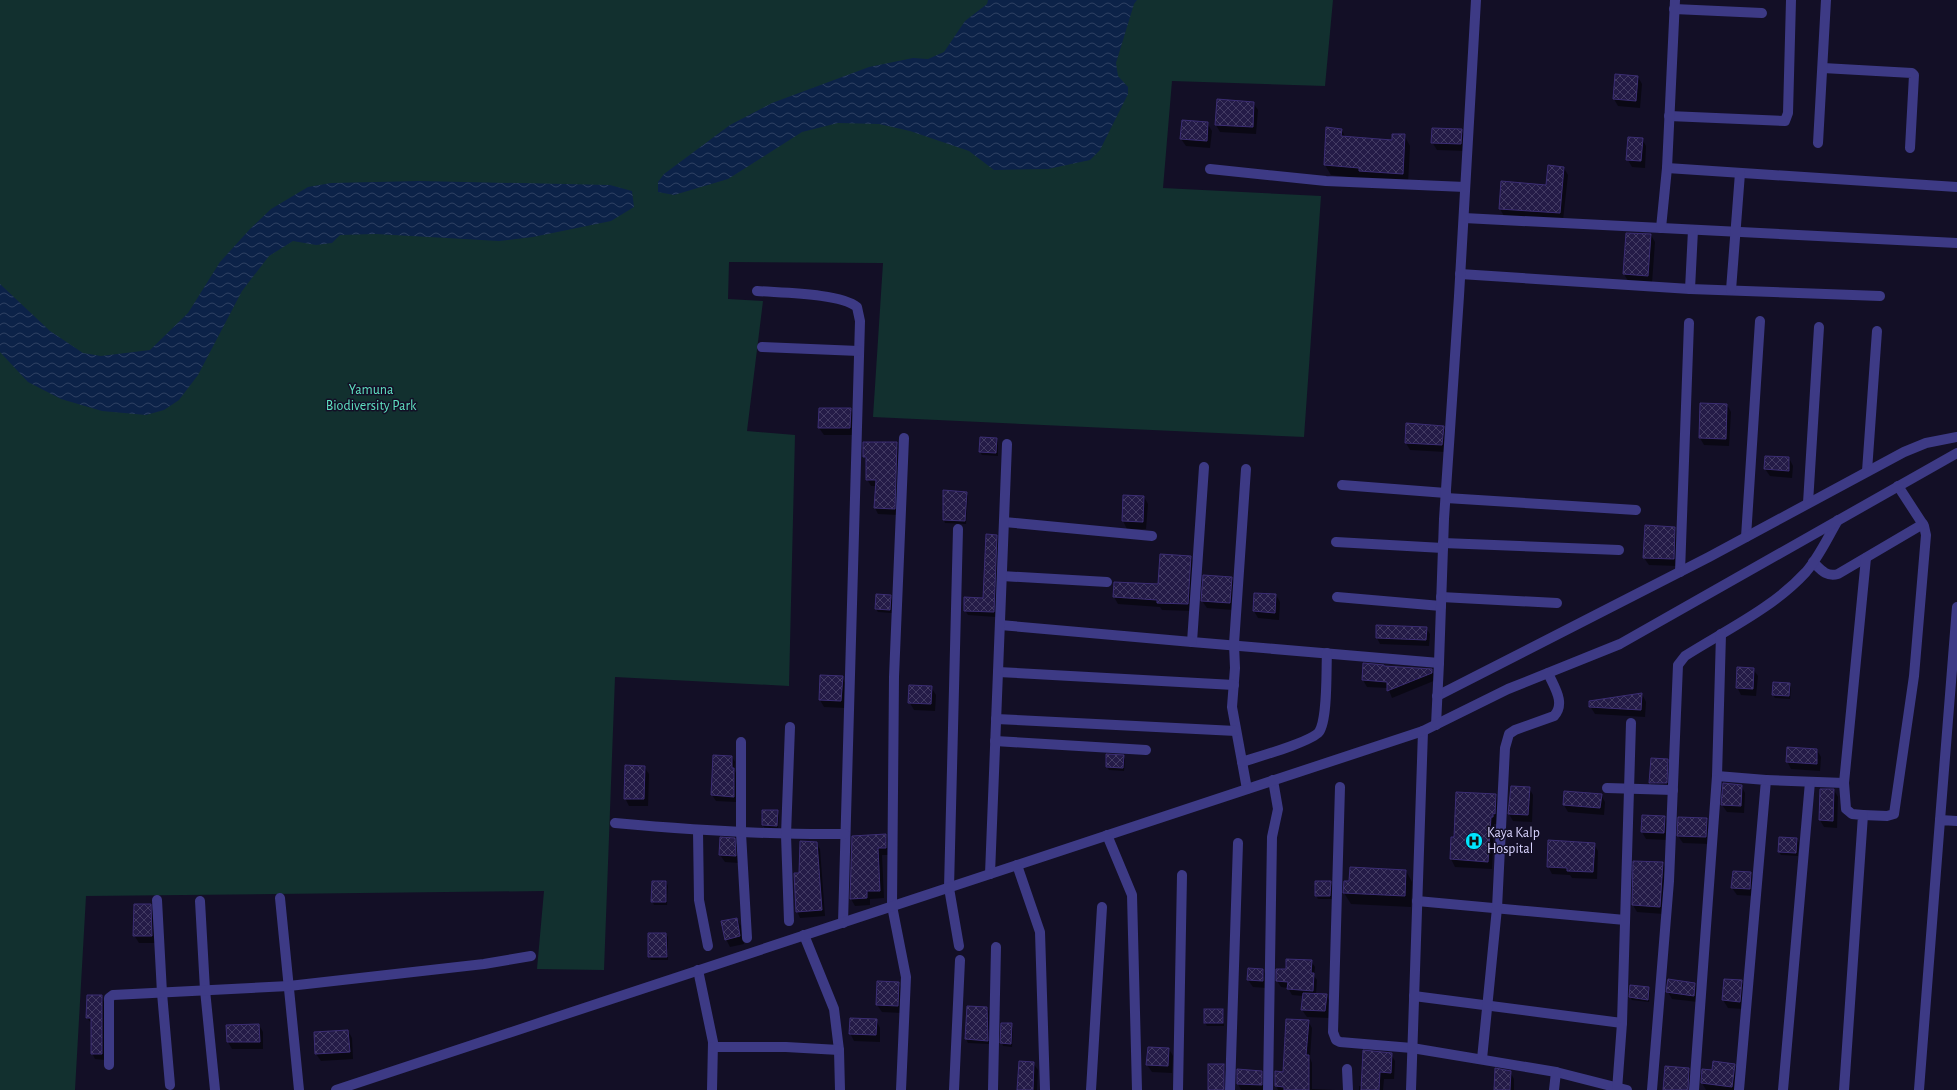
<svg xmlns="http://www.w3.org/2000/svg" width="1957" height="1090" viewBox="0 0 1957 1090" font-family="'Alegreya Sans',sans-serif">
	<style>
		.green { fill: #12302f }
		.water { fill: url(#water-waves) }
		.shadow { fill: #0007 }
		.building { fill: url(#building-cross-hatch); stroke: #3b2d73 }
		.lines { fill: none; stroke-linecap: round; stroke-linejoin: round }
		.minor { stroke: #3d3a85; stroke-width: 10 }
		.tertiary { stroke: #3d3a85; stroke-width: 10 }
		.labels { text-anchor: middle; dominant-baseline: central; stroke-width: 3; stroke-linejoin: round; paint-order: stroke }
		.park-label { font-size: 14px; fill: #5fe0c0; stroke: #130f26 }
		.poi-label { font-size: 14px; fill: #d9d4ff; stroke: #130f26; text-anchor: start }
	</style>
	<defs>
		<pattern id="water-waves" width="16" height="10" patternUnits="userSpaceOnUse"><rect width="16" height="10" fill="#0c2248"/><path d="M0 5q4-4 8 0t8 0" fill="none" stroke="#2f4163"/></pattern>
		<pattern id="building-cross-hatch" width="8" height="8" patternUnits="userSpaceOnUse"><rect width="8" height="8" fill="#241b47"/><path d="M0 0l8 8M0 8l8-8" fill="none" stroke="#433b63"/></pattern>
	</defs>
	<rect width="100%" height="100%" fill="#130f26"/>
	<!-- green -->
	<path class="green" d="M0,0h1333l-8,86 -153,-5 -9,107 158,8 -17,241 -431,-20 10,-154 -154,-1 -1,37 35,2 -16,130 48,4 -6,251 -174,-9 -11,293 -67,-1 7,-78 -458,5 -11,194h-75z"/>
	<!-- water -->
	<g class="water">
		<path d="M988,0h149l-3,4 -18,59 2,13 10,11v7l-28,56 -10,10 -42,9 -54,1 -25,-19 -59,-20 -31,-7 -41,-1 -36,9 -74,47 -54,16 -16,-3v-10l6,-8 66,-49 42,-22 97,-36 44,-9 15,1 16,-7 21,-31 22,-17z"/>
		<path d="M419,181l191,4 22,6 2,16 -23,14 -78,16 -34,4 -123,-7 -36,1 -8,8 -16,2 -23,-4 -24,15 -27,35 -44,84 -19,25 -15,10 -18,5 -44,-4 -41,-12 -33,-17 -28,-30v-68l50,47 33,22 18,3 49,-6 38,-37 32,-51 30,-33 21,-20 37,-22 23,-4z"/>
	</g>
	<!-- shadow -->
	<g class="shadow">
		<path d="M1638,77l4,7 -2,24 -22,-2 -4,-7z"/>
		<path d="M1253,103l5,7 -2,24 -36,-2 -4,-7z"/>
		<path d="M1207,123l5,8 -2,17 -24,-2 -5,-7z"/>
		<path d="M1341,129l5,9 47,3 11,-6 6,11 -2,38 -77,-9 -6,-10z"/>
		<path d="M1461,130l5,7 -1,14 -28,-1 -5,-8z"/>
		<path d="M1629,138l13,1 4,7 -1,22 -13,-1 -4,-7z"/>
		<path d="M1564,168l4,7 -5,45 -59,-4 -4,-7 2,-27 45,4z"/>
		<path d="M1651,235l4,7 -3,41 -24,-2 -4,-7z"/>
		<path d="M1727,405l4,7 -2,34 -25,-1 -4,-7z"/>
		<path d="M850,409l5,7 -1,19h-30l-5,-7z"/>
		<path d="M1443,426l4,8 -1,18 -36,-2 -4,-7z"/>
		<path d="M997,439l1,3v14l-16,-1 -2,-3z"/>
		<path d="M897,443l3,6 -2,66 -20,-1 -3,-6 1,-22h-5l-4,-7v-17l-3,-6z"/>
		<path d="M1789,458l4,8 -1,12 -22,-2 -5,-7z"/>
		<path d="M966,493l2,3 -2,28 -21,-1 -1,-3z"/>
		<path d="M1124,496l20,1 4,7 -2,25h-19l-4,-8z"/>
		<path d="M1675,528l4,7 -1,31 -29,-1 -5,-7z"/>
		<path d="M996,536l3,5 -3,76 -28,-2 -3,-5 19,-11z"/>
		<path d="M1191,557l4,7 -3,47 -30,-1 -2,-3 -42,-3 -4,-7 1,-14 44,2z"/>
		<path d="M1231,578l5,7 -2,25 -27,-2 -5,-7z"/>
		<path d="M1276,595l4,7 -1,18 -21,-2 -4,-7z"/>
		<path d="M890,596l2,4v13l-14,-1 -2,-3z"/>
		<path d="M1426,628l4,6 -1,12 -49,-2 -3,-6z"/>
		<path d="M1385,667l47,3 4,10 -44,18 -4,-10 -21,-1 -4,-7z"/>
		<path d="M1753,669l5,7 -2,20 -15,-1 -4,-8z"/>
		<path d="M821,676l21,1 4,8 -1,23 -21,-1 -4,-7z"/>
		<path d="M1789,684l2,3 -1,12 -15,-1 -2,-3z"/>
		<path d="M931,687l5,8 -1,16 -21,-1 -4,-7z"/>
		<path d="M1642,694l4,8 -1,15 -50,-3 -5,-8z"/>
		<path d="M1817,750l4,7 -1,14 -29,-2 -4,-8z"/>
		<path d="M714,756l18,1 3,5 -1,8 3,4 -1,28 -20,-1 -4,-6z"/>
		<path d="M1123,756l2,3 -1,12 -15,-1 -2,-3z"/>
		<path d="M1667,760l4,7 -1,23h-15l-5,-7z"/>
		<path d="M644,767l5,7 -1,32h-19l-4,-8z"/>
		<path d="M1741,785l4,8 -1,20 -17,-1 -5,-7z"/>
		<path d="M1529,788l4,7 -1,27 -19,-1 -4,-7z"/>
		<path d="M1834,790l4,7 -1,31 -13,-1 -4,-7z"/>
		<path d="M1496,795l4,7 -3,22h-3l-2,45 -37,-2 -4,-8 1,-21h3z"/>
		<path d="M1601,795l4,7 -1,13 -36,-3 -4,-7z"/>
		<path d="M777,811l2,4 -1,14 -14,-1 -1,-3z"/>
		<path d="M1665,817l4,8 -1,15 -22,-1 -4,-7z"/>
		<path d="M1707,819l4,8 -1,17 -27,-1 -5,-7z"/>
		<path d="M886,835l4,7v13h-8l2,43 -14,1v6l-15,1 -4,-7 2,-62z"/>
		<path d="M1780,838l17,1 2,4 -1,13 -17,-1 -2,-3z"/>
		<path d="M734,839l4,8 1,16 -14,-1 -5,-7z"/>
		<path d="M816,843l4,6 5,67 -25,2 -3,-7 3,-37z"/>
		<path d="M1594,844l4,7 -1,28 -25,-1 -2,-3 -18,-1 -4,-8z"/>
		<path d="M1663,863l4,7 -3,44 -27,-2 -4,-7z"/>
		<path d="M1406,871l6,11 -1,25 -60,-3 -7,-11z"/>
		<path d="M1751,873l4,8 -1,15 -17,-1 -5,-7z"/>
		<path d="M666,882l2,4 -1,19h-13l-2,-4z"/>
		<path d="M1330,882l2,3v14h-14l-2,-4z"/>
		<path d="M150,905l4,8 2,30h-17l-5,-8z"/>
		<path d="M737,919l4,7 3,18 -14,3 -4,-8z"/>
		<path d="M666,934l2,3v23h-17l-2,-3z"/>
		<path d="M1311,961l4,6 -1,9 3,4 -1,14 10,1 4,7 -1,16 -22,-1 -5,-7 1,-14 -11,-1 -4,-7 -7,-1 -4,-6v-11h10z"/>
		<path d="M1263,970l4,7v11l-14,-1 -5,-7z"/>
		<path d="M1725,980l16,1 5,8 -2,20 -16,-1 -5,-8z"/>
		<path d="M899,983l4,7 -1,23 -20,-1 -5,-7z"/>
		<path d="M1695,984l4,7 -1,11 -26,-3 -4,-7z"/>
		<path d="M1648,988l2,3 -1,11 -17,-2 -2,-3z"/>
		<path d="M101,996l3,6 1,58 -10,-1 -3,-6v-29l-5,-6z"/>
		<path d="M968,1007l19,1 2,3v33l-21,-1 -2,-4z"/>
		<path d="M1223,1010l1,3v13h-17l-2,-3z"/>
		<path d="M876,1020l4,8v14l-26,-1 -4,-8z"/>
		<path d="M1308,1021l4,7 -2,30 2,5v26l23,1h-57l-2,-4z"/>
		<path d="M1011,1024l2,4 -1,19 -9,-1 -1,-3z"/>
		<path d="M259,1025l4,7v17h-31l-4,-7z"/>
		<path d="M348,1031l4,7 1,21 -32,2 -5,-7z"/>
		<path d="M1169,1049l4,7 -1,17 -20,-1 -5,-7z"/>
		<path d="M1391,1054l4,7 -1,18h-10l-1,11h-24v-4h3z"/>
		<path d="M1033,1063l5,7 -1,20h-19z"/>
		<path d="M1209,1065h15l2,3 -1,22h-17z"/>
		<path d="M1734,1065l4,7 -1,18h-31l-4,-7 11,-12z"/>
		<path d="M1688,1069l5,7 -1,14h-28z"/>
		<path d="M1261,1071l4,8v11h-24l-3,-6z"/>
		<path d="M1510,1072l4,7v11h-19z"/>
	</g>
	<!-- building -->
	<g class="building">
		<path d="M1615,74l23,2 -2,25 -23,-2z"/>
		<path d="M1217,99l37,3 -1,25 -38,-2z"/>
		<path d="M1182,120l26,2 -1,19 -27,-2z"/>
		<path d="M1326,127l16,2 -1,7 51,4v-6h13l-2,40 -44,-3v-3l-35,-3z"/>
		<path d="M1432,128l30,1 -1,15 -30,-1z"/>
		<path d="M1628,137l15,1 -2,23 -15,-1z"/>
		<path d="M1548,165l16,2 -4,46 -61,-4 2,-28 45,4z"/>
		<path d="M1626,233l25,1 -3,42 -25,-2z"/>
		<path d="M1700,403l27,1 -1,35 -27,-1z"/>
		<path d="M819,408h32l-1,20h-32z"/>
		<path d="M1406,423l38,3 -2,19 -37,-2z"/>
		<path d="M980,437l17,1 -1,15 -17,-1z"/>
		<path d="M863,442h34l-2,67 -21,-1 2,-28h-10v-23h-3z"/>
		<path d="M1765,456l24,1v14l-25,-2z"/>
		<path d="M943,490l24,2 -2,29 -22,-1z"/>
		<path d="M1123,495l21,1 -1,26 -21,-1z"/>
		<path d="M1645,525l30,2 -1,32 -31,-1z"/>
		<path d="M986,534l11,1 -3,77 -30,-1v-14l19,1z"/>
		<path d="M1160,554l31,2 -3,48 -31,-1v-3l-44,-3 1,-15 44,2z"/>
		<path d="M1203,575l29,2 -2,26 -29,-2z"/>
		<path d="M1254,593l22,1 -1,19 -22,-2z"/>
		<path d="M876,594l15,1 -1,15 -15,-1z"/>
		<path d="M1376,625l51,2 -1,13 -50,-2z"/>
		<path d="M1363,663l21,2v1l48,3v4l-45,18v-9l-25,-2z"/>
		<path d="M1737,667l17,1 -1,21 -17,-1z"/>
		<path d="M820,675l23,1 -2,25 -22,-1z"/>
		<path d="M1773,682l17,1 -1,13 -17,-1z"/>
		<path d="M909,685l23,1 -1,18 -23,-1z"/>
		<path d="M1642,693l-1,17 -52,-3v-6z"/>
		<path d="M1787,747l30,2v15l-31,-2z"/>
		<path d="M1106,754l18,1 -1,13 -17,-1z"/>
		<path d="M713,755l19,1v12h2v29l-23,-2z"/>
		<path d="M1651,758l17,1 -1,24h-18z"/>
		<path d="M625,765l20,1 -1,33h-20z"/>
		<path d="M1723,783l19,2 -1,21 -20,-1z"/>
		<path d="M1511,786l19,1 -2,28 -20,-1z"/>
		<path d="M1820,789h14l-1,32 -14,-1z"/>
		<path d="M1564,791l38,3 -2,14 -37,-3z"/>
		<path d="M1456,792l40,2 -1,20 -2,-1v4h-2l-3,45 -38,-3 1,-22h3z"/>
		<path d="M762,810h16l-1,16 -15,-1z"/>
		<path d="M1642,815l23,1 -1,17 -23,-1z"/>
		<path d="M1678,817l29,1 -1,19 -29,-1z"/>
		<path d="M886,834v14h-8l2,43h-13v7l-17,1 2,-63z"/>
		<path d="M720,837l15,1 1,18 -17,-1z"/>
		<path d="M1779,837l18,1 -1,15 -18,-1z"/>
		<path d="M1548,840l47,3 -2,29 -26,-1v-3l-20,-1z"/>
		<path d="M800,841l17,1 5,68 -26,2 -2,-39h5z"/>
		<path d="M1633,861l30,1 -3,45 -28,-2z"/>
		<path d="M1350,867l56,3 -1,26 -62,-3 1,-12h5z"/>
		<path d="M1733,871l18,1 -1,17 -19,-1z"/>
		<path d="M652,881h14v21h-15z"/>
		<path d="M1315,881h16l-1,15h-15z"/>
		<path d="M134,904h17l1,32h-19z"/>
		<path d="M737,918l3,18 -15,4 -4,-19z"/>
		<path d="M648,933h18l1,24h-19z"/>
		<path d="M1286,959l26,1 -1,13h3l-1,18 -26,-2 1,-7 -12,-1v-12h10z"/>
		<path d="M1248,968l15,1v12l-16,-1z"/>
		<path d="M1668,979l27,4 -1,13 -28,-4z"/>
		<path d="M1724,979l18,1 -2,22 -18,-2z"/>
		<path d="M877,981l22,1 -1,24 -22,-1z"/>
		<path d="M1630,985l19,2 -1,13 -19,-3z"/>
		<path d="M1303,993l24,1 -2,17 -24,-1z"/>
		<path d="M87,995h15v59h-11v-36h-5z"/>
		<path d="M967,1006l20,1 1,34 -23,-2z"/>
		<rect x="1204" y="1009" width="19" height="14"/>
		<path d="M850,1018l27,1 -1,16 -27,-1z"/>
		<path d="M1286,1019l23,1 -3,35h3v35h-25v-3l-9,-1v-15l8,1z"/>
		<path d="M1001,1023h11l-1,21 -11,-1z"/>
		<path d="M259,1024l1,18h-33l-1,-17z"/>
		<path d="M348,1030l2,22 -35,2 -1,-22z"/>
		<path d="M1148,1047l21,1 -1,18 -22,-1z"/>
		<path d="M1363,1050l29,3 -1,20 -11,-1 -1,18h-18z"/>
		<path d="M1019,1061l15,1 -1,28h-16z"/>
		<path d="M1713,1061l22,3 -3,23 -31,-4 1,-14 10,1z"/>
		<rect x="1208" y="1064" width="16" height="26"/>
		<path d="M1665,1066l24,2 -1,22h-25z"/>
		<path d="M1495,1068l16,3 -1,19h-16z"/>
		<path d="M1237,1069l25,2v14l-25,-1z"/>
	</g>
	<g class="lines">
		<!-- minor -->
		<g class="minor">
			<path d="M1674,9l88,4"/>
			<path d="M1823,68l89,5 2,2 -4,73"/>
			<path d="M1669,116l116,5 3,-8 3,-113"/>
			<path d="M1818,143l8,-143"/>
			<path d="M1667,168l290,19"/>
			<path d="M1210,169l116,12 139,6"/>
			<path d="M1464,218l493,25"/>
			<path d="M1661,228l6,-60 8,-168"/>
			<path d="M1460,274l230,15 190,7"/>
			<path d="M1690,289l3,-59"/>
			<path d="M1731,290l9,-117"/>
			<path d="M757,291c24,2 83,2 100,16l3,14 -17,602"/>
			<path d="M762,347l97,4"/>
			<path d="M1204,467l-12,175 247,21"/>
			<path d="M1246,469l-12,175 1,24 -3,39 15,82"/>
			<path d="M1867,471l10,-140"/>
			<path d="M1342,485l104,8"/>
			<path d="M1446,498l190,12"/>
			<path d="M1808,503l11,-176"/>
			<path d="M1004,522l148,14"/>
			<path d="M958,529l-9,359 10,58"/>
			<path d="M1746,537l14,-216"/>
			<path d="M1336,542l107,6"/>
			<path d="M1443,543l176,7"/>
			<path d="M1813,562c8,8 13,15 25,12l85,-50"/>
			<path d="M1680,572l9,-249"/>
			<path d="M1002,576l105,6"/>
			<path d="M1337,597l104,9"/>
			<path d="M1441,597l116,6"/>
			<path d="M1000,625l192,17"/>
			<path d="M998,672l236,13"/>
			<path d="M1437,696l272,-139 195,-105 22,-9 31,-6"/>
			<path d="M996,719l240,12"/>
			<path d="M1436,725l3,-62 5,-144 15,-223 17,-296"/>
			<path d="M995,741l151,9"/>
			<path d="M741,742v91l6,105"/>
			<path d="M1242,762c15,-5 69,-20 77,-30 9,-13 7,-62 8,-79"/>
			<path d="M1717,776l49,4 -27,310"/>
			<path d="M1766,780l78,3"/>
			<path d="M1340,787l-7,245 3,8 4,2 72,6 144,24 71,18"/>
			<path d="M1607,788l66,2"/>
			<path d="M1863,815l24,1 7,-2 20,-138 12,-141 -2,-9 -26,-40"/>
			<path d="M1940,820l17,-213"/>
			<path d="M615,823c77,7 153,12 230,11"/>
			<path d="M698,831l1,69 9,46"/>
			<path d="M1107,835l25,60 5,195"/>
			<path d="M1017,865l23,67 5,158"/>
			<path d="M990,874l17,-430"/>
			<path d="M280,898l19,192"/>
			<path d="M157,900l5,93 8,92"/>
			<path d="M200,901l5,89 10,100"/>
			<path d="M1417,901l208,19"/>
			<path d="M789,921l-3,-86 4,-108"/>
			<path d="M804,935l30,74 5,41 1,40"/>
			<path d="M698,970l15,72 -1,48"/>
			<path d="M1414,996l208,27"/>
			<path d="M713,1047h73l53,3"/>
			<path d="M1482,1059l15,-151 8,-160 4,-14 6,-4 39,-14c12,-13 0,-29 -6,-43"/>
			<path d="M109,1065v-67l4,-3 176,-9 195,-22 47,-8"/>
			<path d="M1347,1069l1,21"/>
			<path d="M901,1090l5,-113 -14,-71 2,-229 10,-239"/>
			<path d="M954,1090l6,-130"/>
			<path d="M993,1090l3,-143"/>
			<path d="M1091,1090l11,-183"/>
			<path d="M1178,1090l4,-215"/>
			<path d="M1230,1090l8,-247"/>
			<path d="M1268,1090l4,-253 6,-28 -5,-29"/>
			<path d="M1411,1090l12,-359"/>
			<path d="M1554,1090l2,-18"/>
			<path d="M1617,1090l5,-67 9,-300"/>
			<path d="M1652,1090l17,-209 9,-216 7,-9c41,-26 88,-48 121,-84 13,-15 22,-35 32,-52"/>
			<path d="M1694,1090l23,-314 4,-142"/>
			<path d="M1783,1090l27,-308"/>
			<path d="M1844,1090l19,-275 -11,-1 -6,-5 -2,-26 22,-225"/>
			<path d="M1919,1090l21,-270 17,1"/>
		</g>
		<!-- tertiary -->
		<path class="tertiary" d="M336,1090l1087,-359 85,-42 112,-45 337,-191"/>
	</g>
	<!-- icons -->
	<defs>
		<symbol id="hospital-disc" viewBox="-11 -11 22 22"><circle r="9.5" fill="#00e5ff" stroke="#130f26"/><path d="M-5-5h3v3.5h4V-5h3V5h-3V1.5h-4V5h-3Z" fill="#111"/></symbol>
	</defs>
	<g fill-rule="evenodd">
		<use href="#hospital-disc" x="1464" y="831" width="20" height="20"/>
	</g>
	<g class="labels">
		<!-- park labels -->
		<g class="park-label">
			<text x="371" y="390">Yamuna<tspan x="371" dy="16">Biodiversity Park</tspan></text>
		</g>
		<!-- poi labels -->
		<g class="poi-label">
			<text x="1487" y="833">Kaya Kalp<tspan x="1487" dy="16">Hospital</tspan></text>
		</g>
	</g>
</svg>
